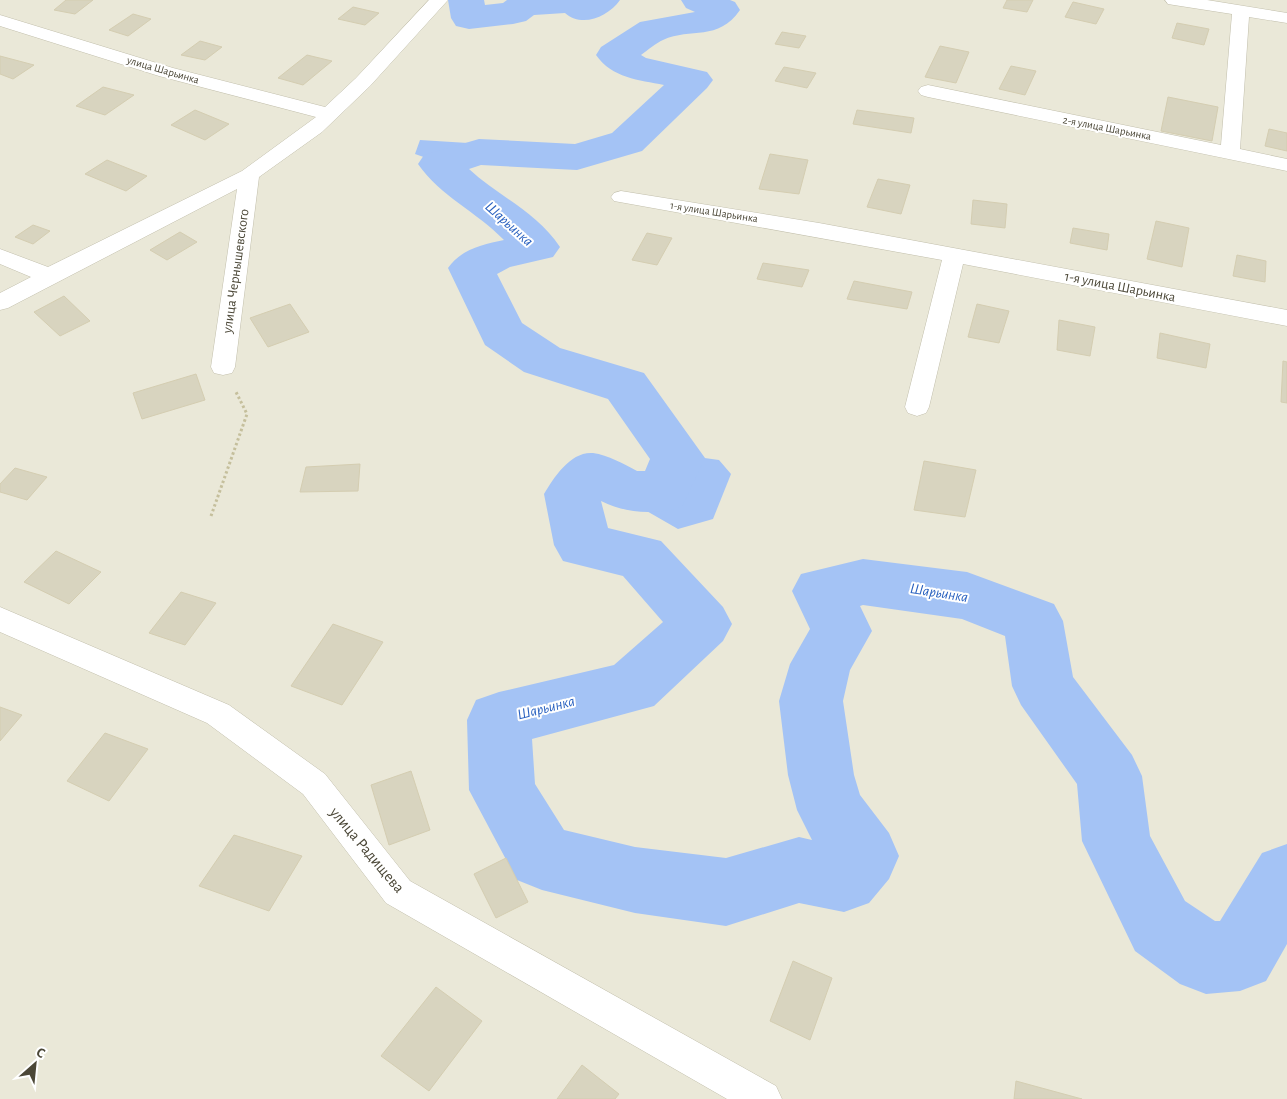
<svg xmlns="http://www.w3.org/2000/svg" width="1287" height="1099" viewBox="0 0 1287 1099" font-family="'Alegreya Sans',sans-serif">
	<style>
		.residential { fill: #eae8d8 }
		.water { fill: #a4c3f5 }
		.lines { fill: none; stroke-linecap: round; stroke-linejoin: round }
		.river { fill: #a4c3f5; fill-rule: evenodd }
		.building { fill: #d8d4bf; stroke: #d4cdb1 }
		.minor-casing { stroke: #c2bfac; stroke-width: 1 }
		.path { stroke: #c5bf9c; stroke-width: 3; stroke-dasharray: 2.5 2.5; stroke-linecap: butt }
		.minor { fill: #fff; fill-rule: evenodd }
		.labels { text-anchor: middle; dominant-baseline: central; stroke-width: 4; stroke-linejoin: round; paint-order: stroke }
		.far-street-label { font-size: 11px; fill: #4b4737; stroke: #fff }
		.street-label { font-size: 14px; fill: #4b4737; stroke: #fff }
		.water-label { font-size: 15px; font-style: italic; fill: #2860bf; stroke: #fff }
		.near-street-label { font-size: 16px; fill: #4b4737; stroke: #fff }
	</style>
	<rect width="100%" height="100%" fill="#f6f5ea"/>
	<!-- residential -->
	<rect class="residential" x="0" y="0" width="1287" height="1099"/>
	<!-- water -->
	<g class="water">
		<path d="M420,140l48,3 4,20 -20,4 -37,-13z"/>
		<path d="M690,456l29,4 12,14 -18,45 -35,10 -47,-27 17,-20 15,10z"/>
	</g>
	<g class="lines">
		<!-- river -->
		<g class="river">
			<path d="M448,0h36l1,5 18,-2 4,-3h113c-12,17 -38,28 -55,13l-31,2 -8,6 -13,3 -44,5 -13,-3 -5,-8z"/>
			<path d="M681,0h49l5,2 5,8c-22,32 -49,17 -77,30 -7,3 -15,10 -22,15l5,3 61,14 6,8 -6,8 -65,63 -65,19 -96,-5 -12,4c29,27 68,43 91,78l-7,10 -43,10 -13,7 25,49 38,25 84,25 61,85 -23,49c-28,8 -54,7 -81,-6l7,27 53,13 62,66 9,17 -9,17 -69,65 -122,33 3,45 29,46 71,17 91,11 73,-21 13,3 -15,-30 -9,-35 -9,-74 11,-37 20,-35 -18,-38 9,-17 62,-15 104,13 87,32 9,17 10,56 59,78 10,21 8,60 35,65 30,20h5l42,-68 25,-9v100l-21,37 -26,10 -34,3 -26,-10 -45,-33 -53,-110 -5,-57 -56,-79 -9,-19 -7,-50 -43,-17 -99,-14 -3,1 12,25 -22,39 -7,31 11,74 6,20 29,38 10,23 -10,23 -20,24 -25,9 -45,-9 -73,23 -91,-13 -93,-23 -25,-10 -48,-90 -2,-70 9,-20 23,-8 115,-27 49,-43 -40,-46 -60,-15 -9,-16 -10,-51c10,-17 27,-43 49,-41 15,2 31,11 44,18h8l5,-12 -42,-60 -84,-27 -39,-27 -37,-77c12,-18 35,-24 56,-28 -27,-28 -64,-44 -86,-76l6,-9 55,-16 96,5 37,-11 52,-48c-25,-5 -52,-7 -68,-30l5,-8 39,-25 55,-10 -9,-4z"/>
		</g>
	</g>
	<!-- building -->
	<g class="building">
		<path d="M66,0h27l-18,14 -21,-4z"/>
		<path d="M1007,0h26l-6,12 -24,-4z"/>
		<path d="M1073,2l31,7 -8,15 -31,-7z"/>
		<path d="M353,7l26,6 -14,12 -27,-6z"/>
		<path d="M133,14l18,5 -23,17 -19,-6z"/>
		<path d="M1177,23l32,6 -5,16 -32,-7z"/>
		<path d="M782,32l24,4 -7,12 -24,-4z"/>
		<path d="M200,41l22,6 -17,13 -24,-5z"/>
		<path d="M940,46l29,6 -13,31 -31,-6z"/>
		<path d="M307,55l25,6 -29,24 -25,-7z"/>
		<path d="M0,56l34,9 -21,14 -13,-5z"/>
		<path d="M1011,66l25,5 -11,24 -26,-6z"/>
		<path d="M784,67l32,6 -9,15 -32,-7z"/>
		<path d="M103,87l31,8 -29,20 -29,-9z"/>
		<path d="M1168,97l50,10 -6,34 -51,-10z"/>
		<path d="M195,110l34,14 -24,16 -34,-15z"/>
		<path d="M857,110l57,8 -3,15 -58,-9z"/>
		<path d="M1269,129l18,4v18l-22,-5z"/>
		<path d="M770,154l38,6 -9,34 -40,-5z"/>
		<path d="M107,160l40,16 -21,15 -41,-17z"/>
		<path d="M878,179l32,6 -9,29 -34,-7z"/>
		<path d="M973,200l34,4 -2,24 -34,-4z"/>
		<path d="M1156,221l33,7 -7,39 -35,-8z"/>
		<path d="M33,225l17,6 -17,13 -18,-7z"/>
		<path d="M1073,228l36,6 -2,16 -37,-7z"/>
		<path d="M180,232l17,10 -30,18 -17,-10z"/>
		<path d="M647,233l25,5 -15,27 -25,-5z"/>
		<path d="M1237,255l29,6 -1,21 -32,-6z"/>
		<path d="M763,263l46,7 -7,17 -45,-8z"/>
		<path d="M854,281l58,11 -5,17 -60,-10z"/>
		<path d="M64,296l26,25 -30,15 -26,-24z"/>
		<path d="M290,304l19,28 -41,15 -18,-29z"/>
		<path d="M977,304l32,7 -10,32 -31,-6z"/>
		<path d="M1059,320l36,7 -5,29 -33,-6z"/>
		<path d="M1160,333l50,11 -4,24 -49,-10z"/>
		<path d="M1283,361l4,1v41l-6,-1z"/>
		<path d="M196,374l9,26 -63,19 -9,-26z"/>
		<path d="M924,461l52,9 -11,47 -51,-7z"/>
		<path d="M360,464l-2,27 -58,1 6,-25z"/>
		<path d="M15,468l32,9 -20,23 -27,-8v-8z"/>
		<path d="M56,551l45,21 -32,32 -45,-22z"/>
		<path d="M181,592l35,11 -31,42 -36,-12z"/>
		<path d="M333,624l50,18 -41,63 -51,-19z"/>
		<path d="M0,707l22,8 -22,26z"/>
		<path d="M105,733l43,16 -39,52 -42,-20z"/>
		<path d="M411,771l19,59 -41,15 -18,-60z"/>
		<path d="M234,835l68,21 -33,55 -70,-25z"/>
		<path d="M506,858l22,44 -32,16 -22,-44z"/>
		<path d="M793,961l39,17 -22,62 -40,-19z"/>
		<path d="M436,987l46,34 -53,70 -48,-35z"/>
		<path d="M582,1065l37,29 -4,5h-58z"/>
		<path d="M1016,1081l66,18h-68z"/>
	</g>
	<g class="lines">
		<defs>
			<g id="minor">
				<path d="M429,0h19l-78,86 -48,46 -63,45 -24,190 -3,6 -9,2 -9,-2 -3,-6 26,-178 -229,119 -8,2v-17l31,-16 -31,-13v-15l48,18 194,-96 74,-54 -157,-41 -159,-50v-11l173,53 152,39 31,-29z"/>
				<path d="M1165,0h42l80,13v10l-38,-6 -9,132 47,10v12l-359,-74 -7,-2 -3,-4 3,-4 7,-2 293,60 11,-131 -58,-9 -6,-1z"/>
				<path d="M621,191l198,32 468,87v16l-324,-62 -34,143 -3,6 -9,3 -9,-3 -3,-6 37,-147 -328,-59 -3,-4 3,-4z"/>
				<path d="M0,607l229,98 96,69 85,107 366,205 6,13h-55l-341,-196 -83,-109 -96,-71 -207,-91z"/>
			</g>
		</defs>
		<!-- minor casing -->
		<use href="#minor" class="minor-casing"/>
		<!-- path -->
		<path class="path" d="M211,516l36,-102 -12,-24"/>
		<!-- minor -->
		<use href="#minor" class="minor"/>
	</g>
	<g class="labels">
		<!-- far-street labels -->
		<g class="far-street-label">
			<text transform="translate(163 70) rotate(16)">улица Шарьинка</text>
			<text transform="translate(1107 128) rotate(11)">2-я улица Шарьинка</text>
			<text transform="translate(714 212) rotate(9)">1-я улица Шарьинка</text>
		</g>
		<!-- street labels -->
		<g class="street-label">
			<text transform="translate(236 271) rotate(-82)">улица Чернышевского</text>
			<text transform="translate(1120 287) rotate(11)">1-я улица Шарьинка</text>
		</g>
		<!-- water labels -->
		<g class="water-label">
			<text transform="translate(509 224) rotate(42)">Шарьинка</text>
			<text transform="translate(939 593) rotate(9)">Шарьинка</text>
			<text transform="translate(546 708) rotate(-14)">Шарьинка</text>
		</g>
		<!-- near-street labels -->
		<g class="near-street-label">
			<text transform="translate(367 850) rotate(50)">улица Радищева</text>
		</g>
	</g>
	<!-- north arrow -->
	<g transform="translate(35 1064) rotate(27)" stroke="#ffffff" stroke-width="4" paint-order="stroke">
	<path d="M0-4L9 19L0 12L-9 19Z" fill="#4b4737"/>
	<text y="-8" font-size="14" font-weight="bold" text-anchor="middle" fill="#4b4737">С</text>
	</g>
</svg>
